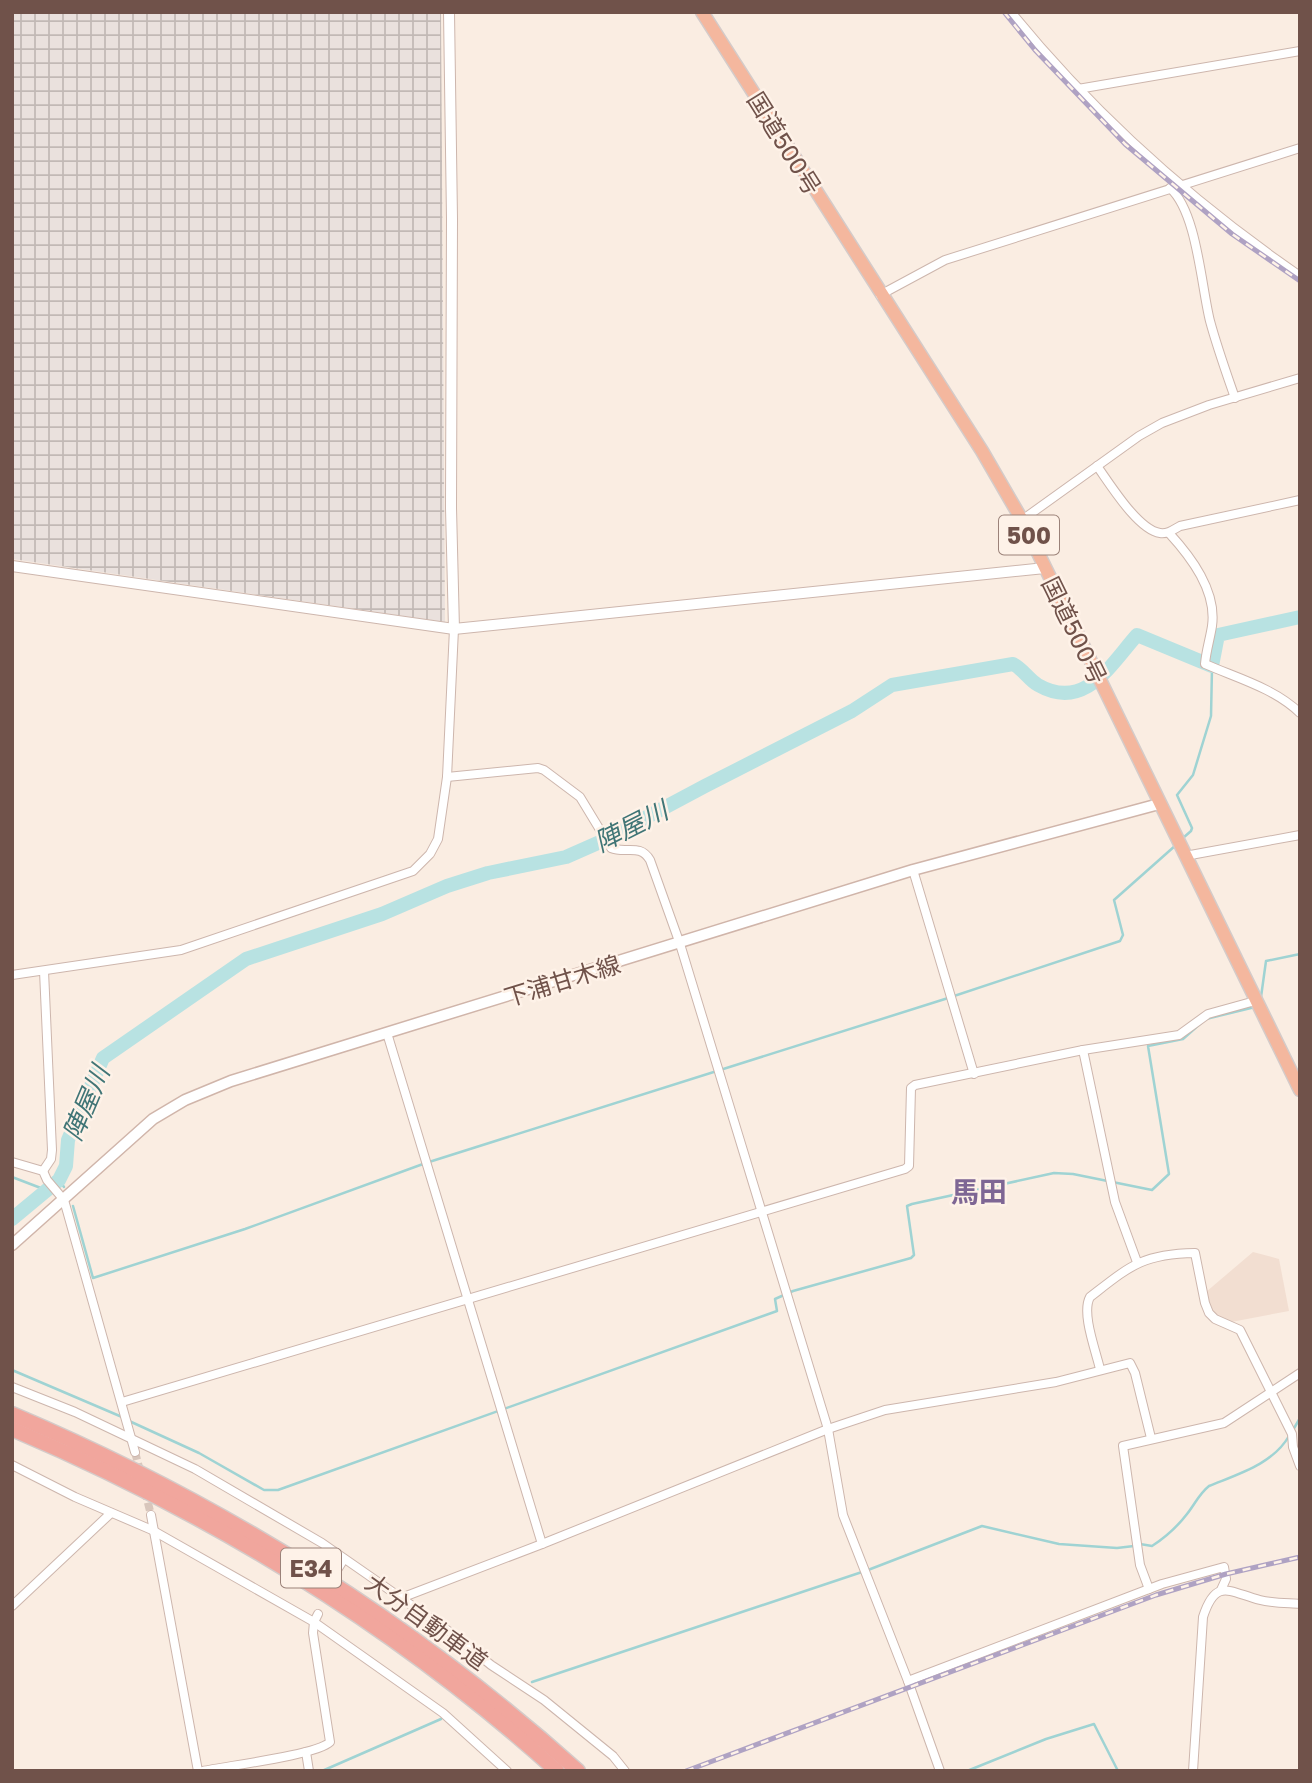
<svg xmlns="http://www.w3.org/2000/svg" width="1312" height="1783" viewBox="0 0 1312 1783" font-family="'Golos Text','Noto Sans JP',sans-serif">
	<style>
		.residential { fill: #f2ded1 }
		.industrial { fill: url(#industrial-grid) }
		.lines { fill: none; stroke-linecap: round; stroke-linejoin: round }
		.stream { stroke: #9fd3d3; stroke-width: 2.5 }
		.river { stroke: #b8e2e2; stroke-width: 14 }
		.minor-tunnel { stroke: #d8c6bc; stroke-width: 8; stroke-dasharray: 8 4; stroke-linecap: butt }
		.minor-casing { stroke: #cdb6ad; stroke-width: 10 }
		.tertiary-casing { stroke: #cdb6ad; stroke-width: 12 }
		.secondary-casing { stroke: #d0b5aa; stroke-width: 13 }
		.trunk-casing { stroke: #d4cbc9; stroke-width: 15 }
		.motorway-casing { stroke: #d4cbc9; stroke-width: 17 }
		.minor { stroke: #fff; stroke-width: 8 }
		.tertiary { stroke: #fff; stroke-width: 10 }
		.secondary { stroke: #fff; stroke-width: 10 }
		.trunk { stroke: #f4b79e; stroke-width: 12 }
		.motorway { stroke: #f1a69d; stroke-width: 14 }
		.rail-casing { stroke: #afa2c3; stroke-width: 5 }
		.rail { stroke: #fef2e8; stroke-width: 2.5; stroke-dasharray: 8; stroke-linecap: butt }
		.labels { text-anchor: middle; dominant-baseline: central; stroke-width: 5; stroke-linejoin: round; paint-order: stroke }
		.shield { fill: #fef2e8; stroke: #9b8279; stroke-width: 2 }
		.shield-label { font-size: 23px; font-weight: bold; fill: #70524a }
		.street-label { font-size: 24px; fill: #70524a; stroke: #fef2e8 }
		.water-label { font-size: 26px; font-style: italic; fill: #407576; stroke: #fef2e8 }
		.quarter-label { font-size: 28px; font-weight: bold; fill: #7e6694; stroke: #fef2e8 }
	</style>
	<defs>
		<pattern id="industrial-grid" width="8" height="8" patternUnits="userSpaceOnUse" patternTransform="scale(1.75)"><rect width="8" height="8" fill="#eae1dd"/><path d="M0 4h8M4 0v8" fill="none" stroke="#c2b9b5"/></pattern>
	</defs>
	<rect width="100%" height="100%" fill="#faede2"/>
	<!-- residential -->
	<path class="residential" d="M1253,1252l26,7 10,52 -63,12 -12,-9 -8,-22z"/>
	<!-- industrial -->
	<path class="industrial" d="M12,12h429l4,610 -433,-63z"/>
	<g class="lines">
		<!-- stream -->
		<g class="stream">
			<path d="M1183,838l8,-7 1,-3 -15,-33 16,-20 18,-59 1,-48"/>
			<path d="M1261,997l5,-36 34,-7"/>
			<path d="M1206,1019l45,-11"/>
			<path d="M429,1162l516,-163 175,-58 3,-6 -9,-35 62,-55"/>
			<path d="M12,1177l34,13"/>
			<path d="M59,1180l5,7"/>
			<path d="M73,1206l20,72 152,-49 178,-65"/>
			<path d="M12,1370l110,47"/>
			<path d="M127,1420l72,33 65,37h14l499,-179 -2,-12 18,-8 118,-33 3,-3 -7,-49 5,-2 142,-31 19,1 79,16 17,-16 -21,-128 35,-7 18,-16"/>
			<path d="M1293,1430l7,-12"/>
			<path d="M1140,1544l12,2c14,-9 25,-19 35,-32 8,-10 12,-20 22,-28 29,-12 64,-22 80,-50"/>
			<path d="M868,1570l114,-44 77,18 58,4 17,-2"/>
			<path d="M532,1682l330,-110"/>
			<path d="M322,1771l119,-52"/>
			<path d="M967,1771l79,-32 48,-15 24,47"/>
		</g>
		<!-- river -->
		<path class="river" d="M12,1219l47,-39 7,-14 2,-26 35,-82 143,-99 136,-45 65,-28 41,-13 78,-16 34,-15 105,-56 147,-75 40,-26 121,-21c10,5 16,16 25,21 47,27 73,-21 99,-50l75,31 6,-31 82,-18"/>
		<!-- minor-tunnel -->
		<g class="minor-tunnel">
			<path d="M135,1452l6,23"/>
			<path d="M145,1491l6,24"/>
		</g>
		<defs>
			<g id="minor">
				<path d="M1011,12c84,103 180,189 289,264"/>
				<path d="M1078,89l222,-38"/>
				<path d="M1170,188c27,24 31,97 40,133 7,26 16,51 25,77"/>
				<path d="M880,295l65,-35 355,-112"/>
				<path d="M1097,466c13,18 41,64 63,67 8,1 13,-3 20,-7l120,-26"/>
				<path d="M1022,520l117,-84 23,-13 47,-18 91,-27"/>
				<path d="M1169,533c22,24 48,58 43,93 -2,13 -6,25 -7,38 32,14 69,24 95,49"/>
				<path d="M447,777l91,-9 6,2 36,27 31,51c15,6 29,-5 39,12l30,84 148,485 15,86 65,166 32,90"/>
				<path d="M1185,856l115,-21"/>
				<path d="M913,870l61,204"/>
				<path d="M12,975l169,-25 232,-79 17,-17 8,-15 9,-62 7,-148"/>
				<path d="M387,1033l155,511"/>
				<path d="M1083,1050l32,152 22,60"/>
				<path d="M12,1162l31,9 4,9 17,20 71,252"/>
				<path d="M43,1171l8,-12 1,-9 -8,-179"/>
				<path d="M1100,1369c-4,-18 -19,-56 -10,-72 40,-31 52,-43 105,-44l10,50 4,10 6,6 25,11 52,104 1,13 7,19"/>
				<path d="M12,1387l63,25 120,57 127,74 128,89 41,33 53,35 69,56 12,15"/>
				<path d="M122,1402l783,-233 4,-3 2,-78 4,-3 168,-35 96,-15 29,-21 47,-13"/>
				<path d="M12,1465l63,32 77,33 162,92 129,91 64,58"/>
				<path d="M151,1515l47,256"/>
				<path d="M335,1573l9,-14"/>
				<path d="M1149,1589l-9,-24 -17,-119 101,-23 76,-50"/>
				<path d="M401,1598l141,-54 286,-115 57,-19 171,-28 74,-19 5,10 16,65"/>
				<path d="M12,1606l99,-93"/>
				<path d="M908,1681l254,-97 62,-17 2,12 -5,11"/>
				<path d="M306,1752l3,19"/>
				<path d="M203,1771c23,-5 114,-16 127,-29l-17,-109 1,-11 4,-8"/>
				<path d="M1193,1771l10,-154c13,-40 26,-25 57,-17 12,3 27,3 40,4"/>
			</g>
			<g id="tertiary">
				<path d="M449,12l3,207 -1,289 3,121"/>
				<path d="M12,566l442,63 591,-61"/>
			</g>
			<path id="secondary" d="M12,1245l141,-126 32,-19 46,-19 682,-211 246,-66"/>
			<path id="trunk" d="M702,12l280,439 40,69 278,570"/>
			<g id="motorway">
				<path d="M12,1414c210,89 396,205 566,357"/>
				<path d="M12,1429c198,84 385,198 545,342"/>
			</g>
		</defs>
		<!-- minor casing -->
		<use href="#minor" class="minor-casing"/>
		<!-- tertiary casing -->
		<use href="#tertiary" class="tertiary-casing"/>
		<!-- secondary casing -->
		<use href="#secondary" class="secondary-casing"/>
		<!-- trunk casing -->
		<use href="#trunk" class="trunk-casing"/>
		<!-- motorway casing -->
		<use href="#motorway" class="motorway-casing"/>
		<!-- minor -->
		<use href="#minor" class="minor"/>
		<!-- tertiary -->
		<use href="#tertiary" class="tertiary"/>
		<!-- secondary -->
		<use href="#secondary" class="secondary"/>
		<!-- trunk -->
		<use href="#trunk" class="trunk"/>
		<!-- motorway -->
		<use href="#motorway" class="motorway"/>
		<defs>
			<g id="rail">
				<path d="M1004,12l31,38 90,94 107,90 68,47"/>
				<path d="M686,1771l470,-176 70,-21 74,-17"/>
			</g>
		</defs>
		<!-- rail casing -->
		<use href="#rail" class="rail-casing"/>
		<!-- rail -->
		<use href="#rail" class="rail"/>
	</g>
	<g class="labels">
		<!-- shield labels -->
		<g class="shield">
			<rect x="999" y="515.5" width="60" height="39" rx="5"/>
			<rect x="281" y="1548.5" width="60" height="39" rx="5"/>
		</g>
		<g class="shield-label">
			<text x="1029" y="535">500</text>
			<text x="311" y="1568">E34</text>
		</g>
		<!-- street labels -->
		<g class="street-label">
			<text transform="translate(785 143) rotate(58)">国道500号</text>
			<text transform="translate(1075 630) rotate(64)">国道500号</text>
			<text transform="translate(562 980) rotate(-17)">下浦甘木線</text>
			<text transform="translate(427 1621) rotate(36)">大分自動車道</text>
		</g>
		<!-- water labels -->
		<g class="water-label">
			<text transform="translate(631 826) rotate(-27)">陣屋川</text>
			<text transform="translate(86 1103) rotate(-67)">陣屋川</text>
		</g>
		<!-- quarter labels -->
		<g class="quarter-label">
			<text x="979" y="1191">馬田</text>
		</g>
	</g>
	<!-- border -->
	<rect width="1312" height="1783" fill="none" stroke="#70524a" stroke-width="28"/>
</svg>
